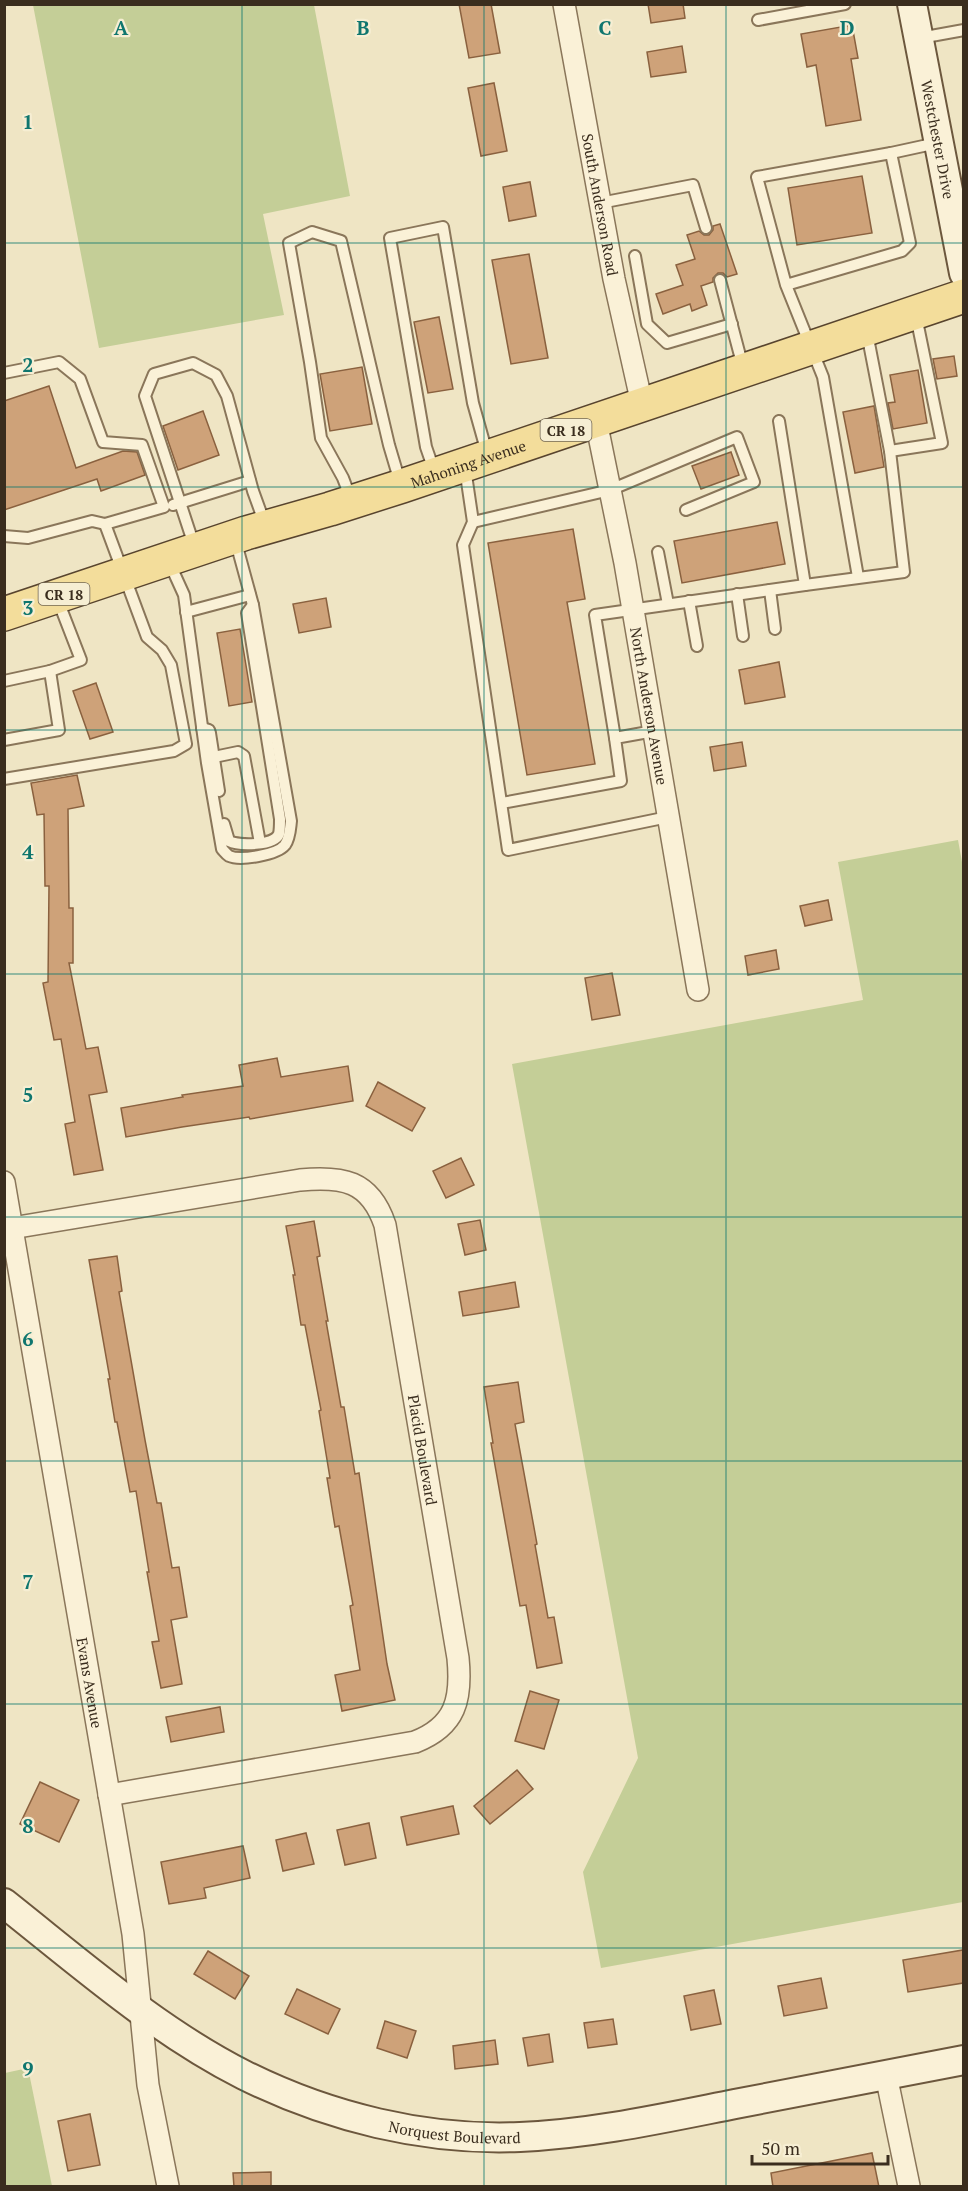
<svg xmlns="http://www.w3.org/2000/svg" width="968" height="2191" viewBox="0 0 968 2191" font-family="'PT Serif',serif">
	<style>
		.green { fill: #c4ce97 }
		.building { fill: #cea279; stroke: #8a613f; stroke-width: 1.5 }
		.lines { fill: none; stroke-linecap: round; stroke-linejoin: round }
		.lane-casing { stroke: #8a765a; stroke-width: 14 }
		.street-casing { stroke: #8a765a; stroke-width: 24 }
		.secondary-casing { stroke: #6c573d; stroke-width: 32 }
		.primary-casing { stroke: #58442e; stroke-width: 36 }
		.lane { stroke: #faf1d7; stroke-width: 10 }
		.street { stroke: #faf1d7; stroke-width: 21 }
		.secondary { stroke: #faf1d7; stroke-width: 28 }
		.primary { stroke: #f3dd9b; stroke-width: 33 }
		.grid { fill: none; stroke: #0f766e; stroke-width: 1.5; stroke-opacity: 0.55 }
		.labels { text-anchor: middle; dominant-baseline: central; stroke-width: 4.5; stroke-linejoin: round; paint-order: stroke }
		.shield { fill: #f6eed3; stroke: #726754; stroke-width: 1.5 }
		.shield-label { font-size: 14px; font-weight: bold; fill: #3a2d1e }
		.street-label { font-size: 15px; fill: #3a2d1e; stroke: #f6eed3 }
		.grid-label { font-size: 20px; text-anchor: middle; font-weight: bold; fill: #0f766e; stroke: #f6eed3; stroke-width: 4.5; stroke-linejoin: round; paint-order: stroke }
	</style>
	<rect width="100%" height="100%" fill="#efe5c4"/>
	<!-- green -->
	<g class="green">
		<path d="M33,5h281l36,191 -87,18 21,101 -185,33z"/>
		<path d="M958,840l6,33 -1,1029 -362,66 -18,-96 55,-114 -126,-694 351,-64 -25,-138z"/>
		<path d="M28,2068l24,118h-47v-113z"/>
	</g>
	<!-- building -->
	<g class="building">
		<path d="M459,4h32l9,49 -31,5z"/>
		<path d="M648,4h35l2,14 -34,5z"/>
		<path d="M852,25l6,33 -7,1 10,61 -35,6 -10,-61 -9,2 -6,-33z"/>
		<path d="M682,46l4,26 -35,5 -4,-25z"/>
		<path d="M494,83l13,68 -26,5 -13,-68z"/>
		<path d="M862,176l10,57 -75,12 -9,-57z"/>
		<path d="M530,182l6,34 -27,5 -6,-34z"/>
		<path d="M720,224l17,50 -10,3 -4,-4h-5l-5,5v4l-12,4 6,19 -15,6 -2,-7 -27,10 -7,-20 27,-9 -7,-20 19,-6 -8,-24 12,-4 5,4h5l4,-5v-4z"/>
		<path d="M529,254l19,104 -37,6 -19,-104z"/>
		<path d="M439,317l14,72 -25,4 -14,-71z"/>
		<path d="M954,356l3,20 -20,3 -4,-20z"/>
		<path d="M362,367l10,57 -42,7 -10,-57z"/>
		<path d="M918,370l9,53 -34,6 -5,-26 7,-1 -5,-27z"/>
		<path d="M49,386l27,82 47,-17 14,1 8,23 -44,16 -4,-12 -93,31v-109z"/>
		<path d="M874,406l10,61 -29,6 -12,-61z"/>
		<path d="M203,411l16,44 -41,15 -15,-44z"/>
		<path d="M731,452l8,23 -38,14 -9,-23z"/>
		<path d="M777,522l8,42 -103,19 -8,-42z"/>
		<path d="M573,529l12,70 -18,3 28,162 -68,11 -39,-232z"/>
		<path d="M326,598l5,29 -32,6 -6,-29z"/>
		<path d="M240,629l12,73 -23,4 -12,-73z"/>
		<path d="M779,662l6,35 -40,7 -6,-34z"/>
		<path d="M96,683l17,49 -23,7 -17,-48z"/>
		<path d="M742,742l4,24 -32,5 -4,-24z"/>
		<path d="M77,775l7,31 -16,3 1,99h4v55h-4l17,86 12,-2 9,45 -18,3 14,75 -29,5 -9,-51 10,-2 -14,-83 -7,1 -11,-57 5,-1 1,-96h-4l-1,-72 -7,1 -6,-32z"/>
		<path d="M828,900l4,20 -27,6 -5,-20z"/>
		<path d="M776,950l3,19 -31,6 -3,-19z"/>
		<path d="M612,973l8,42 -28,5 -7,-42z"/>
		<path d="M277,1058l4,19 67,-11 5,35 -103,18 -1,-2 -67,10 -56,10 -5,-29 62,-11 -1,-2 61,-9 -4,-21z"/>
		<path d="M378,1082l47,26 -13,23 -46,-25z"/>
		<path d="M461,1158l13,27 -28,13 -13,-27z"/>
		<path d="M480,1220l6,30 -21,5 -7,-31z"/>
		<path d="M314,1221l6,35 -3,1 11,64h-2l15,86h3l11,67 4,-1 28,191 8,36 -53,11 -7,-36 25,-5 -10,-64 3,-1 -14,-79 -4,1 -8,-49h3l-11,-67 2,-1 -16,-85h-4l-8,-50h2l-9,-49z"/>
		<path d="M117,1256l5,35 -3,1 26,148 12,63h4l11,65 7,-1 8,50 -16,3 11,64 -21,4 -9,-46 7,-1 -12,-69h2l-13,-81 -6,1 -13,-70h-2l-7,-43h2l-21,-119z"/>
		<path d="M515,1282l4,25 -56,9 -4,-24z"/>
		<path d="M518,1382l6,40 -9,2 22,120 -2,1 13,73 6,-1 8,46 -25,5 -11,-63 -6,1 -29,-163h2l-9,-56z"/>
		<path d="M530,1691l29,9 -15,49 -29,-8z"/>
		<path d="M220,1707l4,25 -53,10 -5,-25z"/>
		<path d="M517,1770l16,19 -43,35 -16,-18z"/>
		<path d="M40,1782l39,18 -20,42 -39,-18z"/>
		<path d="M453,1806l6,28 -52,11 -6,-28z"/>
		<path d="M369,1823l7,35 -31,7 -8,-35z"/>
		<path d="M306,1833l8,31 -31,7 -7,-31z"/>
		<path d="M243,1846l7,32 -46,10 2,10 -37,6 -8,-42z"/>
		<path d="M963,1950v33l-55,9 -5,-32z"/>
		<path d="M208,1951l41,25 -14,23 -41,-25z"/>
		<path d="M821,1978l6,30 -43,8 -6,-30z"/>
		<path d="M297,1989l43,20 -12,25 -43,-20z"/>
		<path d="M714,1990l7,34 -30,6 -7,-34z"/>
		<path d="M613,2019l4,25 -29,4 -4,-25z"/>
		<path d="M385,2021l31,10 -9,27 -30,-10z"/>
		<path d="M549,2034l4,28 -25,4 -5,-28z"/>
		<path d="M495,2040l3,24 -43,5 -2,-23z"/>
		<path d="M90,2114l10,51 -32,6 -10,-50z"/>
		<path d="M872,2153l7,34h-106l-2,-14z"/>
		<path d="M271,2172v15h-37l-1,-14z"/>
	</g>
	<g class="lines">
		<defs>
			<g id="lane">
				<path d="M758,20l87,-16"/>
				<path d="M920,38l44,-8"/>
				<path d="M891,153l46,-10"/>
				<path d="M600,203l93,-18 13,43"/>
				<path d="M635,256l12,68 20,19 65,-19"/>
				<path d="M720,280l23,87"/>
				<path d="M786,285l116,-34 8,-8 -19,-90 -134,24 29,108 37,92 35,200"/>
				<path d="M4,373l55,-11 21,17 23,63 39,3 22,62 -59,17 -13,-3 -64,17 -24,-2"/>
				<path d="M890,451l52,-8 -26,-127"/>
				<path d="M465,468l8,54 -10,23 45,305 160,-33"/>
				<path d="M435,473l-9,-26 -36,-209 53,-11 30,176 14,50"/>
				<path d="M351,499l-8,-21 -22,-40 -11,-76 -21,-119 23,-11 29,9 48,204 11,37"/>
				<path d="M173,505l77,-24"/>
				<path d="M473,522l137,-32 127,-53 17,45 -68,28"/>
				<path d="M195,548l-50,-152 9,-22 39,-11 23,12 11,21 26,95 12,33"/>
				<path d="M658,552l10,52"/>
				<path d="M169,562l15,33 23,168 15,86c2,2 4,5 7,7 11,5 48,-1 56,-11 5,-7 5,-16 6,-24l-38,-216 -18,-66"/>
				<path d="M805,585l99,-13 -14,-121 -23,-118"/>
				<path d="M770,590l5,39"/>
				<path d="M737,594l6,42"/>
				<path d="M689,601l8,45"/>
				<path d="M186,612l64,-17"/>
				<path d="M50,671l31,-11 -24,-62"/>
				<path d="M4,681l46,-10 9,59 -55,10"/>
				<path d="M202,728l7,2 1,3 9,58"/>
				<path d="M615,738l-20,-123 210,-30 -26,-164"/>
				<path d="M214,757l24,-5 6,4 16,87"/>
				<path d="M4,779l170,-28 12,-7 -15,-79 -9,-15 -15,-13 -42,-113"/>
				<path d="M502,803l119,-22 -6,-43 39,-7"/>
				<path d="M224,824l5,17c10,5 45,5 50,-7 1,-4 1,-11 1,-15l-33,-206 6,-8"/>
			</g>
			<g id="street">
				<path id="s1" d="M564,4l50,275 28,125"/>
				<path id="s2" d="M596,421l29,142 73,427"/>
				<path id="s3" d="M4,1182l129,752 15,151 20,101"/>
				<path id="s4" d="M12,1228l288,-48c42,-4 70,0 85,45l73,433c4,41 -2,68 -43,84l-306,53"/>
				<path d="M886,2075l23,111"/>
			</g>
			<g id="secondary">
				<path id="s5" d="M912,4l52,269"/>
				<path id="s6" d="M4,1903c77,61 153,128 240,172 84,42 181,66 276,62 72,-3 144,-19 215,-33 76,-14 152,-29 229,-44"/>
			</g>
			<g id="primary">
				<path id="s7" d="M4,614l242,-81 84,-24 72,-23 562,-190"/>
			</g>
		</defs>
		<!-- lane casing -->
		<use href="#lane" class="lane-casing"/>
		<!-- street casing -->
		<use href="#street" class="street-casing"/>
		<!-- secondary casing -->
		<use href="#secondary" class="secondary-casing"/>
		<!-- primary casing -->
		<use href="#primary" class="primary-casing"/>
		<!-- lane -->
		<use href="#lane" class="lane"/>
		<!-- street -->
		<use href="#street" class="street"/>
		<!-- secondary -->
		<use href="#secondary" class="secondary"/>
		<!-- primary -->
		<use href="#primary" class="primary"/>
	</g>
	<!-- grid -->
	<path class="grid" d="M242,4v2182M484,4v2182M726,4v2182M4,243h960M4,487h960M4,730h960M4,974h960M4,1217h960M4,1461h960M4,1704h960M4,1948h960"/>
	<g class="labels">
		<!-- shield labels -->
		<g class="shield">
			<rect x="540.5" y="419" width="51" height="22" rx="4.5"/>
			<rect x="38.5" y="583" width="51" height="22" rx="4.5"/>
		</g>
		<g class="shield-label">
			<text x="566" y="430">CR 18</text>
			<text x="64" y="594">CR 18</text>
		</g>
		<!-- street labels -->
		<g class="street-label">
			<text stroke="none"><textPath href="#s5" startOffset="138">Westchester Drive</textPath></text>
			<text stroke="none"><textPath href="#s1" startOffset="204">South Anderson Road</textPath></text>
			<text stroke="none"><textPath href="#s7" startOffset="488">Mahoning Avenue</textPath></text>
			<text stroke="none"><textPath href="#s2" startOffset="290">North Anderson Avenue</textPath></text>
			<text stroke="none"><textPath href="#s4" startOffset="627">Placid Boulevard</textPath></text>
			<text stroke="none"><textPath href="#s3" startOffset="508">Evans Avenue</textPath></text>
			<text stroke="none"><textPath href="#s6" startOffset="516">Norquest Boulevard</textPath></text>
		</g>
	</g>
	<g class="grid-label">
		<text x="121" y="35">A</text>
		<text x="363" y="35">B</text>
		<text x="605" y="35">C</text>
		<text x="847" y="35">D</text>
		<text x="28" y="129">1</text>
		<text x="28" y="372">2</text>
		<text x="28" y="615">3</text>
		<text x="28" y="859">4</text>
		<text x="28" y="1102">5</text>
		<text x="28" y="1346">6</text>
		<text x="28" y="1589">7</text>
		<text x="28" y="1833">8</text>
		<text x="28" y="2076">9</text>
	</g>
	<!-- border -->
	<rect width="968" height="2191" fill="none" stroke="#3a2d1e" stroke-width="12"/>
	<!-- scale -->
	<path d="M752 2155v9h136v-9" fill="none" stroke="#3a2d1e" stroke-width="3"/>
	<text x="761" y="2155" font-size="18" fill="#3a2d1e" stroke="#f6eed3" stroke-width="4.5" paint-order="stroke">50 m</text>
</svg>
